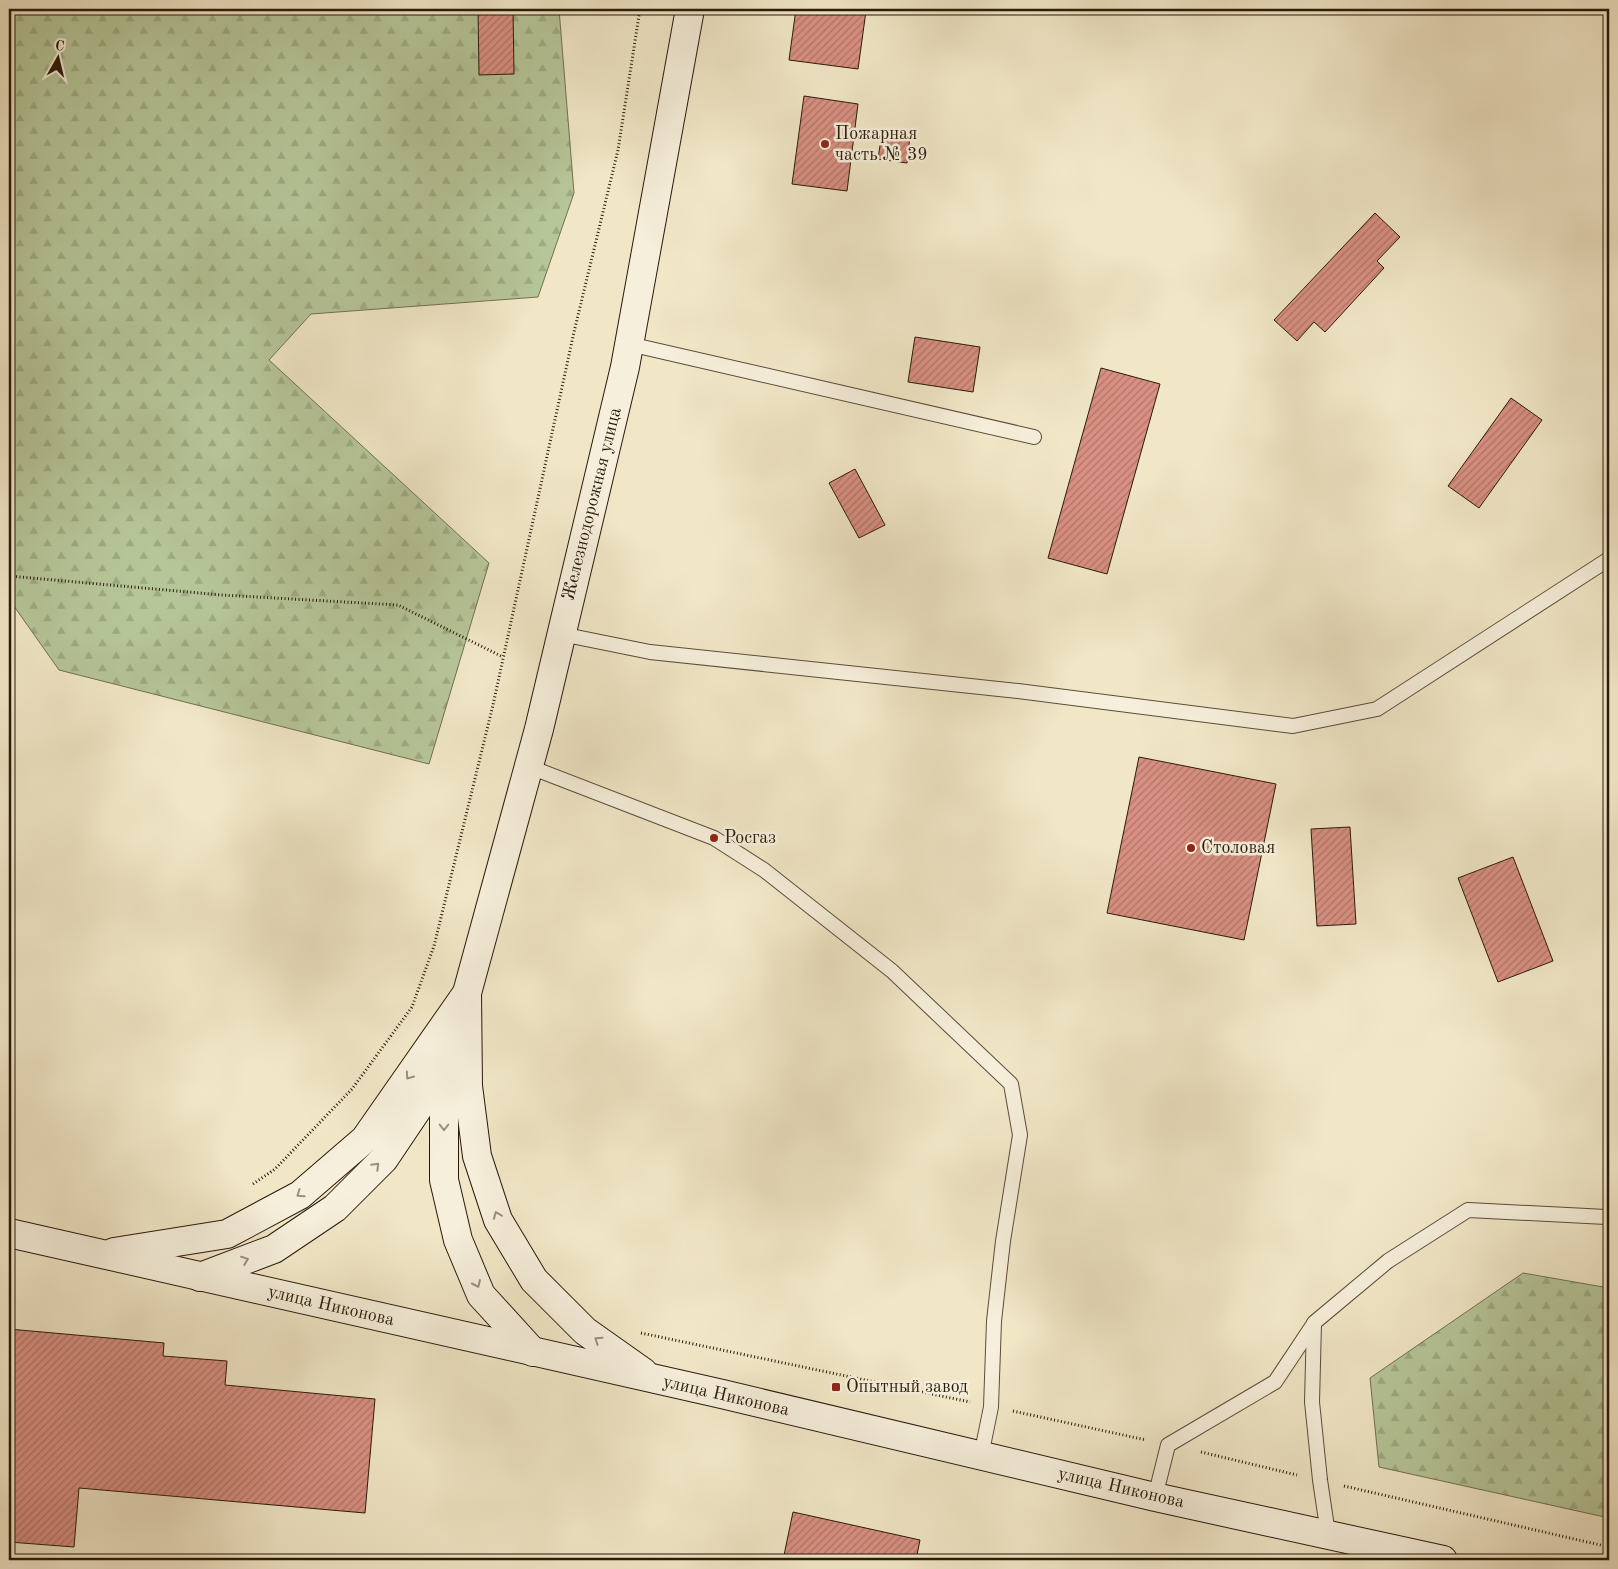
<svg xmlns="http://www.w3.org/2000/svg" width="1618" height="1569" viewBox="0 0 1618 1569" font-family="'Old Standard TT',serif">
	<style>
		.forest { fill: url(#forest-firs); stroke: #707052 }
		.building { fill: url(#building-hatch); stroke: #2a190b }
		.lines { fill: none; stroke-linecap: round; stroke-linejoin: round }
		.service-casing { stroke: #5c4c3a; stroke-width: 16 }
		.secondary-casing { stroke: #2a190b; stroke-width: 30 }
		.path { stroke: #2a190b; stroke-width: 3; stroke-dasharray: 1 2.5; stroke-linecap: butt }
		.service { stroke: #f6efdb; stroke-width: 14 }
		.secondary { stroke: #f6efdb; stroke-width: 28 }
		.oneway { stroke: #9a8f7d }
		.poi-dot { fill: #8f2418; stroke: #f6efdb; stroke-width: 2 }
		.labels { text-anchor: middle; dominant-baseline: central; stroke-width: 5; stroke-linejoin: round; paint-order: stroke }
		.poi-label { font-size: 18px; fill: #2a190b; stroke: #f6efdb; text-anchor: start }
		.street-label { font-size: 18px; fill: #2a190b; stroke: #f6efdb }
	</style>
	<defs>
		<pattern id="forest-firs" width="22" height="20" patternUnits="userSpaceOnUse" patternTransform="scale(1.25)"><rect width="22" height="20" fill="#b6c699"/><path d="M5 1l3.5 6h-7zM16 11l3.5 6h-7z" fill="#9daa82"/></pattern>
		<pattern id="building-hatch" width="6" height="6" patternUnits="userSpaceOnUse" patternTransform="scale(1.25)"><rect width="6" height="6" fill="#d99082"/><path d="M-1 1l2-2M0 6l6-6M5 7l2-2" fill="none" stroke="#b07569"/></pattern>
	</defs>
	<rect width="100%" height="100%" fill="#f1e7c7"/>
	<filter id="stains"><feTurbulence type="fractalNoise" baseFrequency=".004" numOctaves="4"/><feColorMatrix values="0 0 0 0 .2 0 0 0 0 .09 0 0 0 0 .02 0 0 0 .5 -.17"/></filter>
	<radialGradient id="worn" r=".72"><stop offset=".6" stop-color="#630" stop-opacity="0"/><stop offset="1" stop-color="#630" stop-opacity=".3"/></radialGradient>
	<!-- forest -->
	<g class="forest">
		<path d="M9,9h550l15,184 -36,104 -227,17 -42,46 220,203 -60,201 -370,-94 -50,-71z"/>
		<path d="M1523,1273l86,15v230l-230,-51 -9,-89z"/>
	</g>
	<!-- building -->
	<g class="building">
		<path d="M478,9h35l1,65 -35,1z"/>
		<path d="M796,9h53l17,2 -8,58 -69,-9z"/>
		<path d="M804,96l54,8 -11,87 -55,-7z"/>
		<path d="M882,132l28,4 -3,27 -29,-4z"/>
		<path d="M1375,213l25,24 -23,24 7,7 -59,64 -11,-10 -17,19 -23,-21z"/>
		<path d="M915,337l65,10 -7,45 -65,-10z"/>
		<path d="M1101,368l59,16 -53,190 -59,-16z"/>
		<path d="M1511,398l31,22 -63,88 -31,-22z"/>
		<path d="M855,469l30,56 -26,13 -30,-55z"/>
		<path d="M1139,757l137,27 -32,156 -137,-27z"/>
		<path d="M1350,827l6,97 -39,2 -6,-97z"/>
		<path d="M1513,857l40,104 -55,21 -40,-104z"/>
		<path d="M9,1329l155,14 -1,13 64,5 -2,24 150,14 -10,114 -286,-25 -5,59 -65,-5z"/>
		<path d="M793,1512l127,28 -4,20h-133z"/>
	</g>
	<g class="lines">
		<defs>
			<g id="service">
				<path d="M629,344l405,93"/>
				<path d="M561,634l89,18 368,39 275,35 84,-17 232,-150"/>
				<path d="M530,767l184,71 50,32 128,101 119,113 9,51 -17,106 -9,80 -3,86 -10,49"/>
				<path d="M1314,1323l-2,79 8,78 8,54"/>
				<path d="M1155,1497l13,-52 107,-63 40,-60 73,-61 80,-51 138,7 3,2"/>
			</g>
			<g id="secondary">
				<path d="M452,1065l-8,38v77l14,60 23,55 52,57"/>
				<path d="M9,1233l713,161 433,103 288,63"/>
				<path d="M114,1252l113,-18 73,-39 65,-56 102,-146"/>
				<path d="M200,1277l74,-28 61,-41 49,-49 39,-58 27,-65"/>
				<path d="M643,1372l-58,-41 -51,-51 -36,-60 -21,-64 -9,-70 -1,-93 72,-264 86,-362 65,-358"/>
			</g>
		</defs>
		<!-- service casing -->
		<use href="#service" class="service-casing"/>
		<!-- secondary casing -->
		<use href="#secondary" class="secondary-casing"/>
		<!-- path -->
		<g class="path">
			<path d="M9,576l213,19 176,10 105,52"/>
			<path d="M253,1184l22,-15 77,-80 60,-82 22,-61 59,-241 81,-373 44,-182 22,-141"/>
			<path d="M641,1333l329,69"/>
			<path d="M1013,1411l133,29"/>
			<path d="M1201,1452l96,23"/>
			<path d="M1344,1486l265,61"/>
		</g>
		<!-- service -->
		<use href="#service" class="service"/>
		<!-- secondary -->
		<use href="#secondary" class="secondary"/>
	</g>
	<!-- one-way arrows -->
	<defs><path id="oneway-chevron" d="M-2-3.5L2.5 0L-2 3.5" fill="none" stroke-width="1.6" stroke-linecap="round" stroke-linejoin="round" transform="scale(1.25)"/></defs>
	<g class="oneway">
		<use href="#oneway-chevron" transform="translate(409 1076) rotate(125)"/>
		<use href="#oneway-chevron" transform="translate(444 1127) rotate(90)"/>
		<use href="#oneway-chevron" transform="translate(376 1166) rotate(-45)"/>
		<use href="#oneway-chevron" transform="translate(300 1194) rotate(145)"/>
		<use href="#oneway-chevron" transform="translate(497 1215) rotate(-111)"/>
		<use href="#oneway-chevron" transform="translate(245 1260) rotate(-21)"/>
		<use href="#oneway-chevron" transform="translate(477 1284) rotate(66)"/>
		<use href="#oneway-chevron" transform="translate(598 1340) rotate(-145)"/>
	</g>
	<!-- markers -->
	<g class="poi-dot">
		<circle cx="825" cy="144" r="5"/>
		<circle cx="714" cy="838" r="5"/>
		<circle cx="1191" cy="848" r="5"/>
		<rect x="831" y="1382" width="10" height="10" rx="2.5"/>
	</g>
	<g class="labels">
		<!-- poi labels -->
		<g class="poi-label">
			<text x="835" y="134">Пожарная<tspan x="835" dy="21">часть № 39</tspan></text>
			<text x="724" y="838">Росгаз</text>
			<text x="1201" y="848">Столовая</text>
			<text x="846" y="1387">Опытный завод</text>
		</g>
		<!-- street labels -->
		<g class="street-label">
			<text transform="translate(592 504) rotate(-76)">Железнодорожная улица</text>
			<text transform="translate(331 1306) rotate(13)">улица Никонова</text>
			<text transform="translate(726 1396) rotate(13)">улица Никонова</text>
			<text transform="translate(1121 1488) rotate(13)">улица Никонова</text>
		</g>
	</g>
	<!-- margin -->
	<rect width="1618" height="1569" fill="none" stroke="#f1e7c7" stroke-width="30"/>
	<rect x="10" y="10" width="1598" height="1549" fill="none" stroke="#2a190b" stroke-width="2.5"/>
	<rect x="15" y="15" width="1588" height="1539" fill="none" stroke="#2a190b"/>
	<!-- north arrow -->
	<g transform="translate(58 58) rotate(8)" stroke="#f6efdb" stroke-width="4" paint-order="stroke">
	<path d="M0-4L9 19L0 12L-9 19Z" fill="#2a190b"/>
	<text y="-8" font-size="14" font-weight="bold" text-anchor="middle" fill="#2a190b">С</text>
	</g>
	<rect width="100%" height="100%" filter="url(#stains)"/>
	<rect width="100%" height="100%" fill="url(#worn)"/>
</svg>
